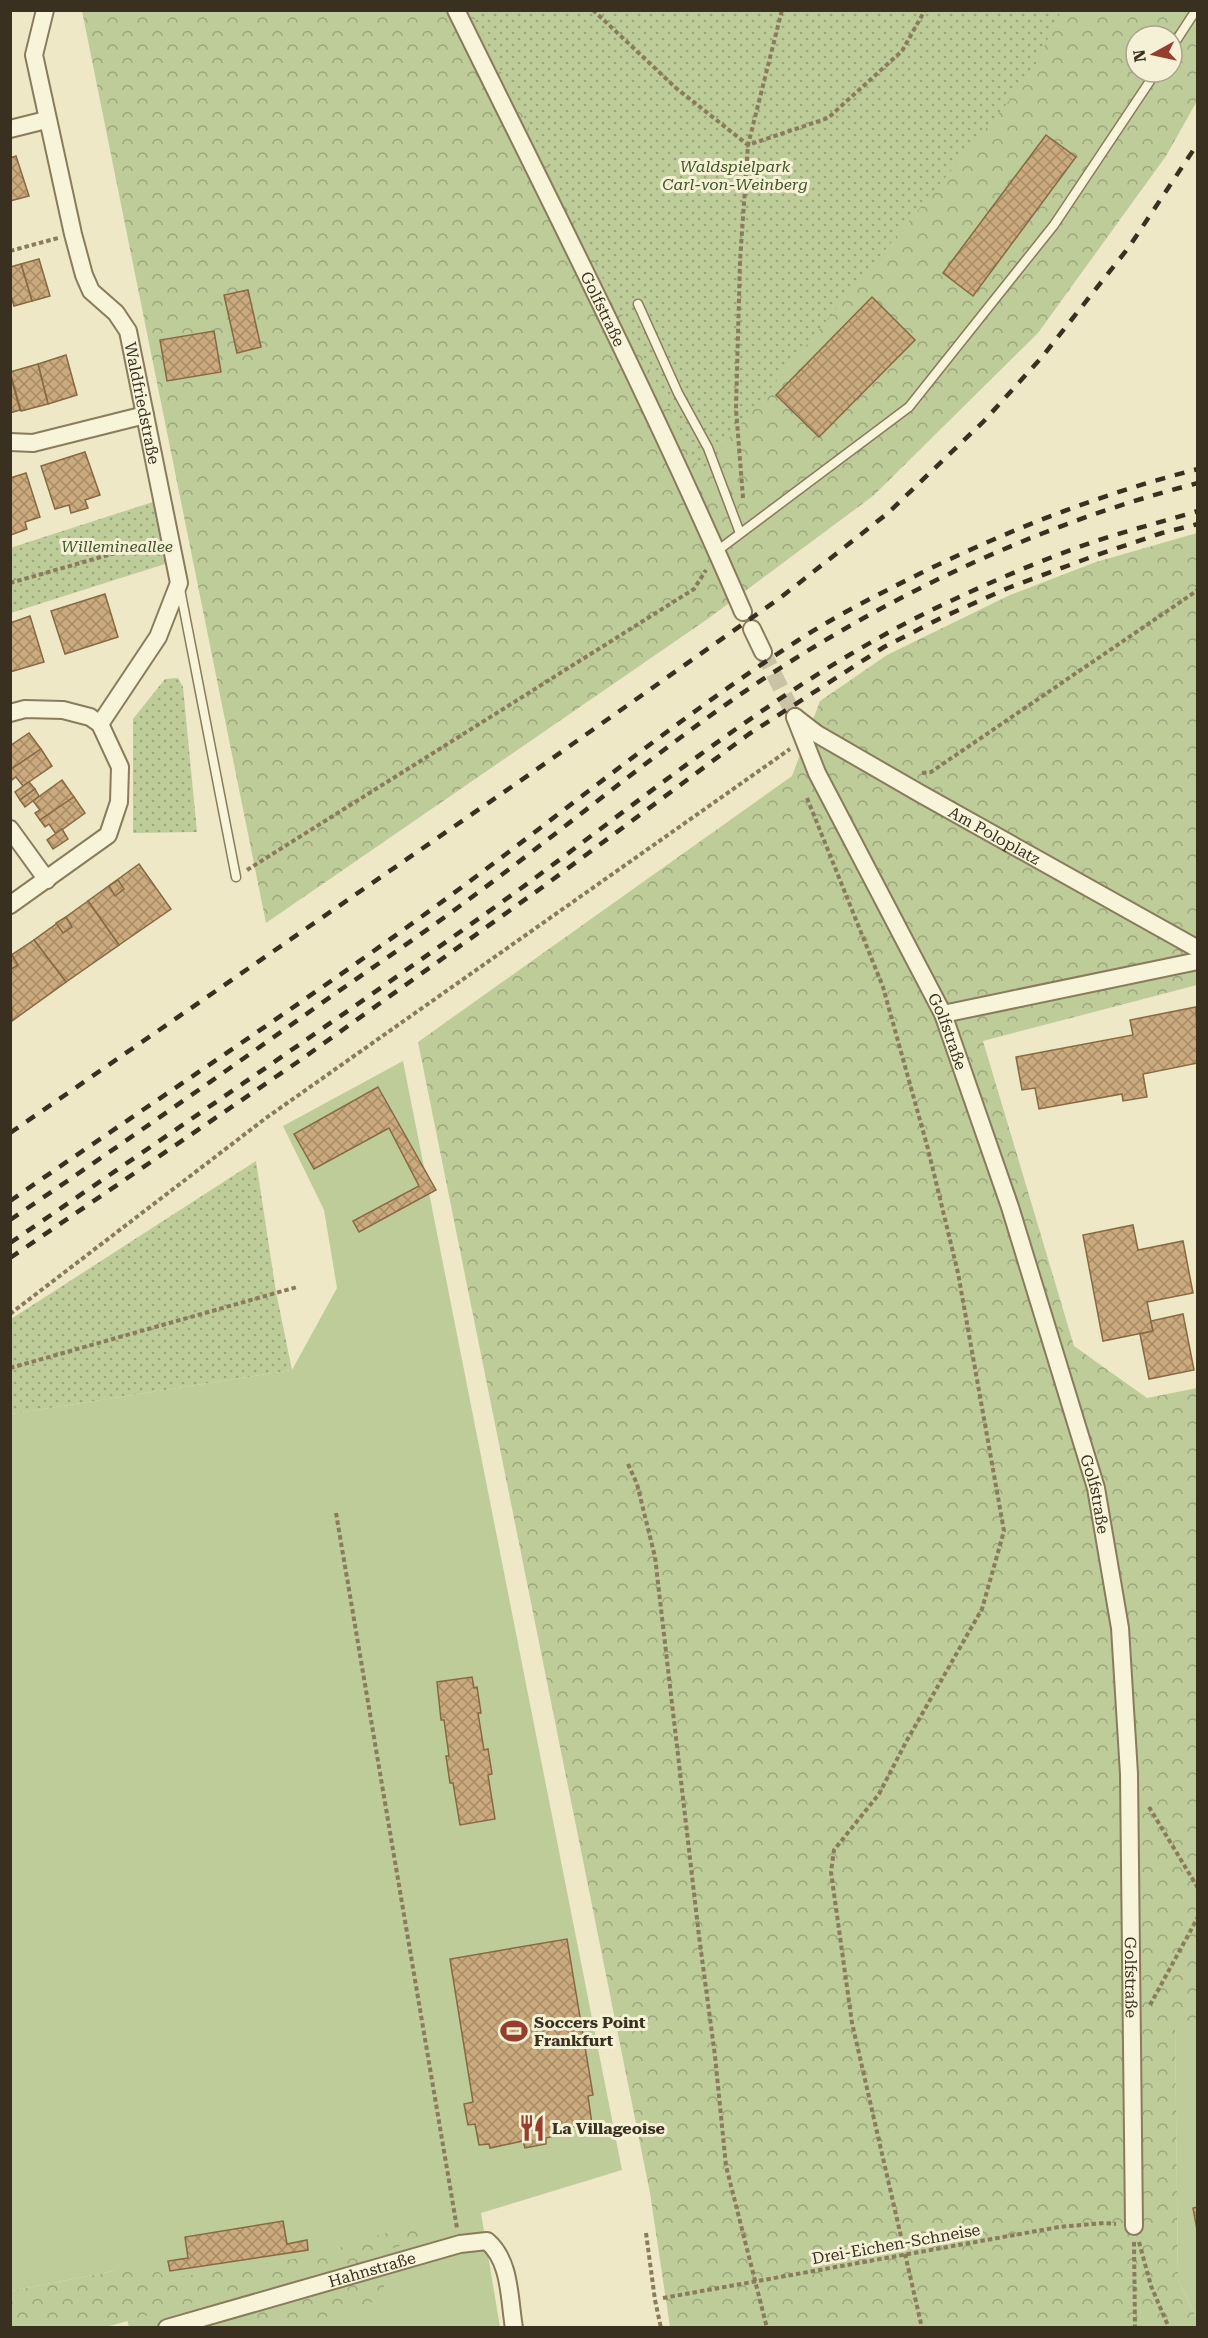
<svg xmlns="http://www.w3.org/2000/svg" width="1208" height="2338" viewBox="0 0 1208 2338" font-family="'Roboto Serif',serif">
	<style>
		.grass { fill: #becc9a }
		.forest { fill: url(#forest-crowns); fill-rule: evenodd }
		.park { fill: url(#park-dots) }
		.building { fill: url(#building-cross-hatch); stroke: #876942; stroke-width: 1.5 }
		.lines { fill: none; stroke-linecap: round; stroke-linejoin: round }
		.street-tunnel { stroke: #cac3a5; stroke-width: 16; stroke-dasharray: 16 8; stroke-linecap: butt }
		.lane-casing { stroke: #897b5c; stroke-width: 11 }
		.street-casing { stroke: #897b5c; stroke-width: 20 }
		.path { stroke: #897b5c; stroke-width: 4; stroke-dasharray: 4.5 3; stroke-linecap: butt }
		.lane { stroke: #f8f4da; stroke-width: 8 }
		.street { stroke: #f8f4da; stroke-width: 16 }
		.rail { stroke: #393020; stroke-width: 4.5; stroke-dasharray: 10 10; stroke-linecap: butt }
		.labels { text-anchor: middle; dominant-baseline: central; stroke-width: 6; stroke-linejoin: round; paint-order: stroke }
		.park-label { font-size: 16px; font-style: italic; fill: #425527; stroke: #f5f1d6 }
		.street-label { font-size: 16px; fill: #393020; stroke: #f5f1d6 }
		.poi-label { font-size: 16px; font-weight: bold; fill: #393020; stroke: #f5f1d6; text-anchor: start }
	</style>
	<defs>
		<pattern id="forest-crowns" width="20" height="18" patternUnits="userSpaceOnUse" patternTransform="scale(1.5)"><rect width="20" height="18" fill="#becc9a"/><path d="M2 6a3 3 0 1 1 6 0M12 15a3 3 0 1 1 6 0" fill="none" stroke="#9ba67d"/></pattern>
		<pattern id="park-dots" width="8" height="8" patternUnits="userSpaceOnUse" patternTransform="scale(1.5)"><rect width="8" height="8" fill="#becc9a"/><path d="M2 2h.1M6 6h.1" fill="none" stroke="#9ba67d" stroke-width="1.8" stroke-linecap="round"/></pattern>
		<pattern id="building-cross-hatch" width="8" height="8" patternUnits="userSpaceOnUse" patternTransform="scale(1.5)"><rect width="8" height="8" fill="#cbaa7d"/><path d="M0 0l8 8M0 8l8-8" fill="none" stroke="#a68b66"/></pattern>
	</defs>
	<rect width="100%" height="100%" fill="#eee8c6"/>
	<!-- grass -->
	<g class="grass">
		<path d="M403,1061l219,1109 -141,43 19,114h-371l-15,-56 -103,20v-877l281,-44 45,-82 -13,-78 -41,-84z"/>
		<path d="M1197,2021v298l-19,-40 -3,-254z"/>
	</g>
	<!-- forest -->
	<g class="forest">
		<path d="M82,11h1115v90l-31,55 -128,177 -165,163 -164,122 -443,305zM1136,36h36v36h-36z"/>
		<path d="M1197,533v452l-214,56 91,305 73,52 50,-10 1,633 -23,5 3,253 19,40v8h-527l-20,-134 -232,-1151 374,-266 28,-75 67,-46 123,-60 86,-33z"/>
		<path d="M420,2222l1,16 -36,13 -1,46 -34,14 -66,16h-76l81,-22 28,-14 -4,-22 -207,58 -95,1v-37l103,-20 41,-3 11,11 148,-23z"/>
	</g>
	<!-- park -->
	<g class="park">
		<path d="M471,11h590l-30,63 -330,398z"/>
		<path d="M156,501l12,62 -157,50 -1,-65z"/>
		<path d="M178,678l5,9 14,145 -64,1v-114l32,-40z"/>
		<path d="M256,1161l20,131 16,78 -281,44v-95z"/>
	</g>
	<!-- building -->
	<g class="building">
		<path d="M1046,135l30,22 -103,139 -30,-23z"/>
		<path d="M16,156l13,40 -19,5v-43z"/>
		<path d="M39,259l11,37 -18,5 -11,-37z"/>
		<path d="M21,264l11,37 -18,5 -4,-13v-26z"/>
		<path d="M248,290l13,57 -24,6 -13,-58z"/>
		<path d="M872,297l43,43 -96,97 -43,-42z"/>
		<path d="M214,331l7,41 -54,9 -7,-41z"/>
		<path d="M66,355l11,40 -29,9 -10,-40z"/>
		<path d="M38,364l10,40 -27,7 -11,-39z"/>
		<path d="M10,374l10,36 -10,3z"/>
		<path d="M85,452l15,43 -15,5 3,8 -17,5 -2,-8 -14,4 -14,-43z"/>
		<path d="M26,473l14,44 -15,5 2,7 -16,6 -1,-57z"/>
		<path d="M105,594l13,43 -53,17 -14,-43z"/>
		<path d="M30,616l14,46 -34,10v-49z"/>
		<path d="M29,733l12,16 -31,21v-24z"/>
		<path d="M41,749l11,17 -29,20 -7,-9 -4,3 -2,-10z"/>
		<path d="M62,780l12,17 -34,23 -5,-7 5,-3 -7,-9z"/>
		<path d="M29,782l6,7 -15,11 -5,-8z"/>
		<path d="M35,789l4,7 -14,11 -5,-7z"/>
		<path d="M74,797l11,16 -29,21 -7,-10 -4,3 -5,-7z"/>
		<path d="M62,829l6,10 -15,10 -6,-9z"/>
		<path d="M139,864l32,45 -52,36 -31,-44z"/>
		<path d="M118,880l6,9 -9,7 -6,-10z"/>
		<path d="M88,901l31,44 -53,37 -32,-42z"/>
		<path d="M66,917l6,10 -9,6 -7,-10z"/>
		<path d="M34,940l32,42 -54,39 -2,-65z"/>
		<path d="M12,955l6,10 -8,5v-14z"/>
		<path d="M1196,1007l2,56 -55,11 4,23 -24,4 -1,-7 -83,15 -4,-21 -13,2 -6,-33 117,-22 -3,-15z"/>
		<path d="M378,1087l58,103 -77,42 -6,-11 66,-35 -30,-58 -75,41 -20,-35z"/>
		<path d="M1133,1225l5,25 45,-9 10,52 -46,9 6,29 -50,10 -20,-106z"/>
		<path d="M1183,1314l11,56 -45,9 -9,-45 13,-3 -2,-10z"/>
		<path d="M472,1677l2,11 3,-1 4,26h-3l6,37 4,-1 4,25 -4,1 7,44 -35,6 -7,-42h-3l-4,-27h3l-5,-36h-3l-4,-38z"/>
		<path d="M567,1939l26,156 -5,1 4,28 -24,4 1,4 -23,6v6l-21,4 -2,-7 -33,7 -1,-4 -10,1 -4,-21 -7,1 -4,-21 9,-2 -23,-143z"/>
		<path d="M1198,2207v28l-5,-27z"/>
		<path d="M283,2221l4,23 20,-4 1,10 -138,21 -2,-10 20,-3 -3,-21z"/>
	</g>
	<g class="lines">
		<!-- street-tunnel -->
		<path class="street-tunnel" d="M763,652l32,65"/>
		<defs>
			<g id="lane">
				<path d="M1172,47l24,-37"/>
				<path d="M638,304l40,89 30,55 32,85"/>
				<path d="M717,551l192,-144 145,-182 102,-153"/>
				<path d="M180,589l56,288"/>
			</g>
			<g id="street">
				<path id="s1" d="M45,10l-11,45 39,179 11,41 7,16 25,22 12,18 51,252 -21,54 -58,87"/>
				<path id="s2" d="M456,10c98,199 199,398 287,602"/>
				<path d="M10,129l36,-9"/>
				<path d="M10,442l23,1 112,-28"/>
				<path d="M752,629l11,23"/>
				<path d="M10,713l15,-4 38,1 27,7 10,7 20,43 -1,35 -11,33 -98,70"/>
				<path id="s3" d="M795,717l22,56 126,241 67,193 86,281 24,140 9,146 5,452"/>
				<path id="s4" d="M795,717l22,17 104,60 277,155"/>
				<path d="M10,829l37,51"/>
				<path d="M943,1014l255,-53"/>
				<path id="s5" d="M167,2328l293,-84 27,-3c24,20 22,58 27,87"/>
			</g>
		</defs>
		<!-- lane casing -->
		<use href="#lane" class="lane-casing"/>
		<!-- street casing -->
		<use href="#street" class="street-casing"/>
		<!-- path -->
		<g class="path">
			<path d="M593,10l83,78 72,57 80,-27 74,-67 23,-41"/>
			<path d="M10,251l48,-13"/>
			<path d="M743,498l-7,-89 4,-148 8,-116 34,-135"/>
			<path d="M10,583l144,-41"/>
			<path d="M922,773l9,-1 267,-182"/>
			<path d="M807,798l76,189 45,162 30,124 46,258 -22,78 -76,133 -27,52 -45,56 -3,22 21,151 70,305"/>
			<path d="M247,870l447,-281 12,-19"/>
			<path d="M10,1314l256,-196 524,-369"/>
			<path d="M10,1368l287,-81"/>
			<path d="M628,1464l9,20 18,73 44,379 16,120 11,110 41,162"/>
			<path d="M336,1513l121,715"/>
			<path d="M1149,1807l49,81"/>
			<path d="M1150,2005l48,-88"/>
			<path d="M646,2233l9,67 6,28"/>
			<path d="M1134,2242l1,86"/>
			<path d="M1139,2242l12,44 18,42"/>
			<path d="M663,2298l396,-71 45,-4 12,1"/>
		</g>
		<!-- lane -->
		<use href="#lane" class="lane"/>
		<!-- street -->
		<use href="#street" class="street"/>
		<!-- rail -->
		<g class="rail">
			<path d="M10,1133l510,-352 260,-183 108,-85 96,-92 58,-64 87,-110 69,-104"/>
			<path d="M10,1201c151,-105 305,-205 452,-314 112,-83 219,-171 335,-246 40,-26 82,-47 124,-68 90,-44 179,-79 277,-104"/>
			<path d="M10,1220c102,-69 202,-139 302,-210 52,-37 105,-72 156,-110 91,-67 178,-140 270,-204 140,-96 296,-171 460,-213"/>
			<path d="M10,1243c171,-117 342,-233 510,-354 135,-99 268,-210 420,-283 48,-23 99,-45 150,-63 35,-12 72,-21 108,-32"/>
			<path d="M10,1258l289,-197 245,-175 205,-152 135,-87 59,-30 65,-29 86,-32 68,-23 36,-9"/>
		</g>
	</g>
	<!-- icons -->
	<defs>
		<symbol id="stadium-bare" viewBox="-9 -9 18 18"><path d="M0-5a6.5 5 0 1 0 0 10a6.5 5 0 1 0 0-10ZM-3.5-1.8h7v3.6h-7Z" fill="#963d2d" stroke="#f5f1d6" stroke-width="2.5" paint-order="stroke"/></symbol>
		<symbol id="restaurant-bare" viewBox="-9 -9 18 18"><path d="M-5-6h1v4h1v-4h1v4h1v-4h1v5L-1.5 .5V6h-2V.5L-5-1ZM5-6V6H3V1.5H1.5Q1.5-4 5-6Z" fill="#963d2d" stroke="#f5f1d6" stroke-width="2.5" paint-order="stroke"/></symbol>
	</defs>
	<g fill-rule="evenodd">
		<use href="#stadium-bare" x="495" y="2012" width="38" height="38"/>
		<use href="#restaurant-bare" x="513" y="2109" width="38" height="38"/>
	</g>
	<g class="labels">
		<!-- park labels -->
		<g class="park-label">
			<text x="735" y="166">Waldspielpark<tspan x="735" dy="18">Carl-von-Weinberg</tspan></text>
			<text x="117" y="546">Willemineallee</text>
		</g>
		<!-- street labels -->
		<g class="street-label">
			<text stroke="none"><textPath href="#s2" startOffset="333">Golfstraße</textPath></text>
			<text stroke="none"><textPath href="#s1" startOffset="418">Waldfriedstraße</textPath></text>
			<text stroke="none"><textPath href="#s4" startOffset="232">Am Poloplatz</textPath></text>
			<text stroke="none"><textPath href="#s3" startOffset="350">Golfstraße</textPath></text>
			<text stroke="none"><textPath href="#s3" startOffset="836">Golfstraße</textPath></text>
			<text stroke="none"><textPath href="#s3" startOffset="1322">Golfstraße</textPath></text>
			<text transform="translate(896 2244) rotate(-10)">Drei-Eichen-Schneise</text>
			<text stroke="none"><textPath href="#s5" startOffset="213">Hahnstraße</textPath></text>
		</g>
		<!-- poi labels -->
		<g class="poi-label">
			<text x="534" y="2022">Soccers Point<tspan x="534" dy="18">Frankfurt</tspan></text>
			<text x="552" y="2128">La Villageoise</text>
		</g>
	</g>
	<!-- border -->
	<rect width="1208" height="2338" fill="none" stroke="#393020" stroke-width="24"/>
	<!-- north arrow -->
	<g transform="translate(1154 54) rotate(262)"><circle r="28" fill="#f5f1d6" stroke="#aaa48d" stroke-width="1.5"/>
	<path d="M0-4.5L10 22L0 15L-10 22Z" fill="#963d2d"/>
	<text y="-9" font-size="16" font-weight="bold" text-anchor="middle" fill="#393020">N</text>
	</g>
</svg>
